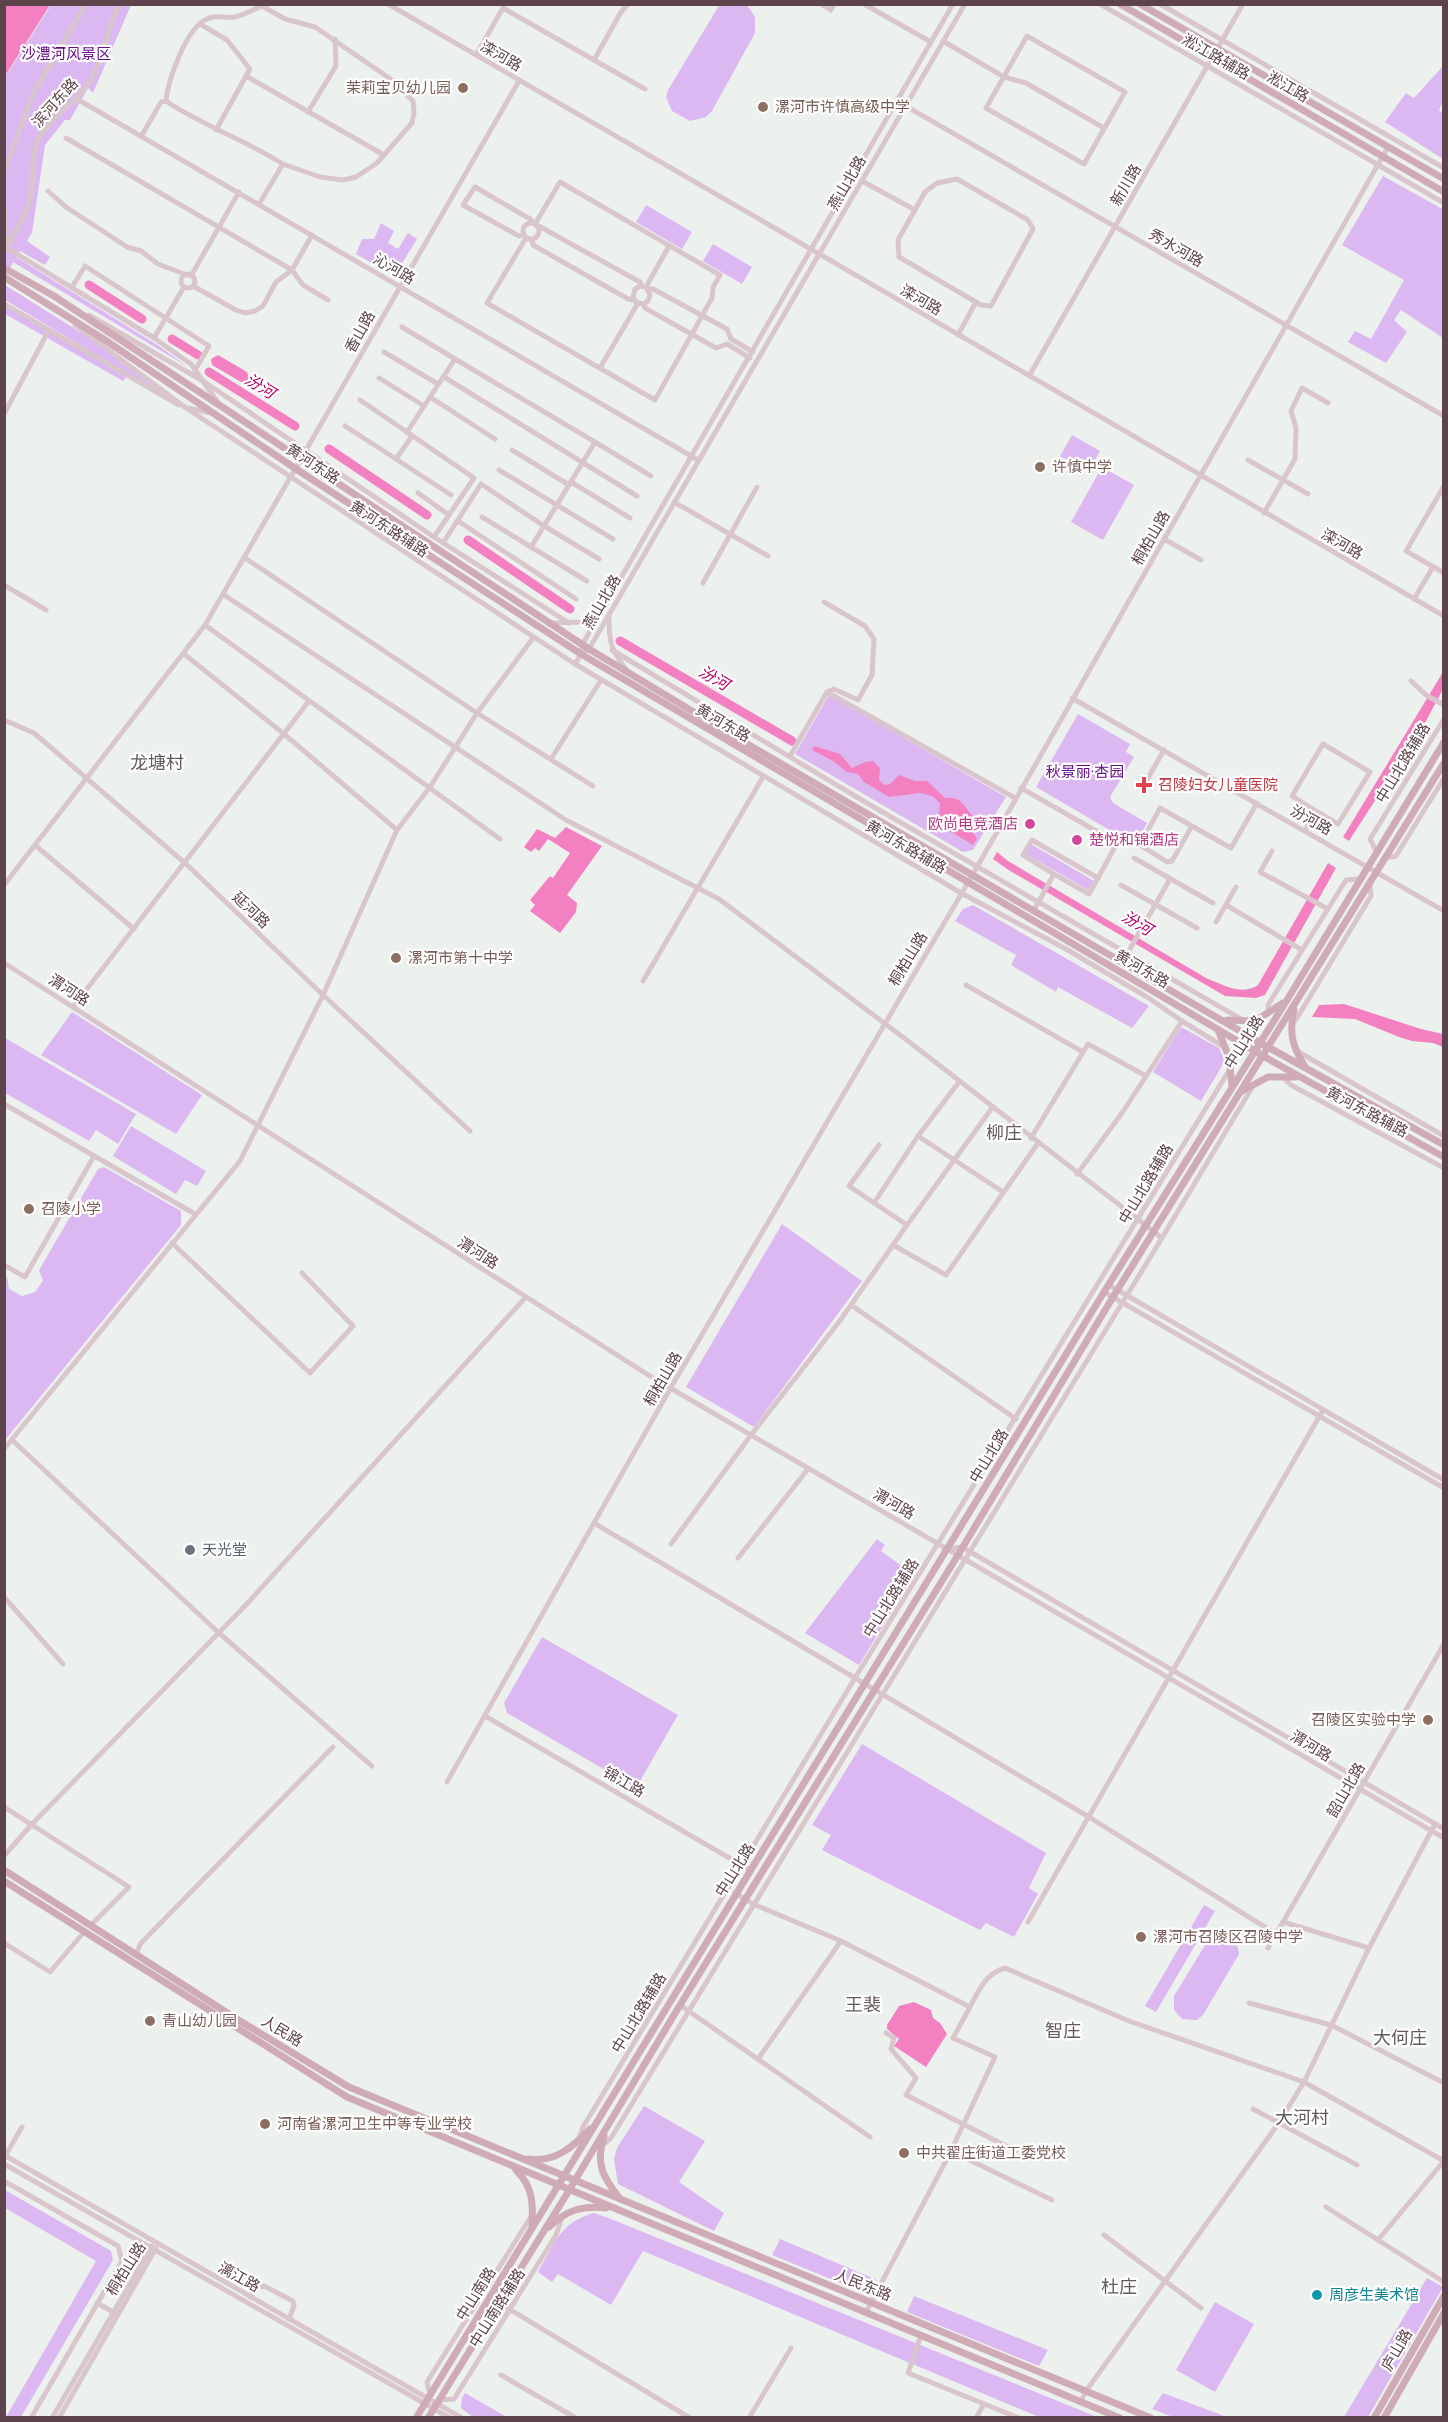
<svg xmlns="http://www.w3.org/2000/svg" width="1448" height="2422" viewBox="0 0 1448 2422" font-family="'Roboto Condensed','Noto Sans SC',sans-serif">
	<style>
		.green { fill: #dbb8f2 }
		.water { fill: #f381c2 }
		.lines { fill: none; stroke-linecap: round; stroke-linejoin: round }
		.river { stroke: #f381c2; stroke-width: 9 }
		.minor { stroke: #d9c6cc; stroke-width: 5 }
		.major { stroke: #cfabb5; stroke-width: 7 }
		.education-dot { fill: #8d6e63; stroke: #fff; stroke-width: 2 }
		.health-dot { fill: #e0444e; stroke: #fff; stroke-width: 2 }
		.hotel-dot { fill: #d1479c; stroke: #fff; stroke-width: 2 }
		.worship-dot { fill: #6b7280; stroke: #fff; stroke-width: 2 }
		.culture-dot { fill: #0f9aa8; stroke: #fff; stroke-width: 2 }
		.labels { text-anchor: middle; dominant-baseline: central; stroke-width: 4.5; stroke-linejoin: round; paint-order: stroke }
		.park-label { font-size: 15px; fill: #640f84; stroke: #fff }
		.street-label { font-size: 15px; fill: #5d444c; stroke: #fff }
		.education-label { font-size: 15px; fill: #785e54; stroke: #fff; text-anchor: start }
		.health-label { font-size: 15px; fill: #be3a42; stroke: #fff; text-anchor: start }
		.hotel-label { font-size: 15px; fill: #b23c85; stroke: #fff; text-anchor: end }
		.worship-label { font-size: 15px; fill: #5b616d; stroke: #fff; text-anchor: start }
		.culture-label { font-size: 15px; fill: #0d838f; stroke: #fff; text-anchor: start }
		.water-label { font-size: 16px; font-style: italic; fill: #b30166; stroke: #fff }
		.quarter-label { font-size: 18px; fill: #635a5c; stroke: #fff }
	</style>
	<rect width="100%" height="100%" fill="#edf1ee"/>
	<!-- green -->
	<g class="green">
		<path d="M720,4l27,1 8,12v16l-43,78 -6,6 -16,4 -18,-10 -6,-14 2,-7z"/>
		<path d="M51,5h80l-38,88 -5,-5 -18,32h-5l-20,25 -13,88 -5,8 23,16 -5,8 -25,-14 -4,6 143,89 29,21 -175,-105 -8,17v-202z"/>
		<path d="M1443,66v35l-4,9 4,4v45l-58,-37 21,-29 8,5z"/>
		<path d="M1383,176l61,34 -1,128 -42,-28 -7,10 13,12 -21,31 -38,-21 7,-11 16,8 33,-59 -62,-35z"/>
		<path d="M646,205l46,27 -10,17 -46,-27z"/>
		<path d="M381,223l13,8 -6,12 10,6 10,-16 9,6 -21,34h-7l-33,-19 6,-15h12z"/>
		<path d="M713,244l39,23 -10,17 -39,-23z"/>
		<path d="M5,285l91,57 71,55 -162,-97z"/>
		<path d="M5,306l121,71 -3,4 -118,-67z"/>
		<path d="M1072,435l28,16 -12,21 -28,-16z"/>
		<path d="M1102,467l32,18 -31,55 -32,-18z"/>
		<path d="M829,695l177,102 -33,53 -10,2 -168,-98z"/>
		<path d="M1078,714l52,30 -4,8 8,5 -24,40 3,6 34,20 -12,22 -99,-58z"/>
		<path d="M1031,844l63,37 -6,9 -62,-36z"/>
		<path d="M973,905l176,101 -17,22 -74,-41 -2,5 -45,-27 5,-10 -61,-34 8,-12z"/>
		<path d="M72,1012l130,83 -26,39 -135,-79z"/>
		<path d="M1181,1027l38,21 6,13 -24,40 -48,-29z"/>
		<path d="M5,1038l131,76 -18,30 -22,-14 -7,11 -84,-48z"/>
		<path d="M131,1126l75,45 -9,15 -12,-6 -9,14 -63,-38z"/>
		<path d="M104,1167l77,44v14l-176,215v-164l2,1 2,12 13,7 13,-4 8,-11 -4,-11 59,-101z"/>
		<path d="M782,1224l80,57 -108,146 -68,-40z"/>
		<path d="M877,1539l8,6 -4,6 33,24 -55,90 -54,-32z"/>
		<path d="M542,1637l136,78 -42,73 -129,-75 -3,-10z"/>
		<path d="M862,1744l184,109 -17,35 9,6 -24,43 -28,-14 -6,7 -158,-80 9,-15 -19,-10z"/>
		<path d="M1204,1905l11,6 -59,101 -11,-6z"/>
		<path d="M1217,1934c14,0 21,6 22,20l-36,61 -6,5 -15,-1 -8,-9v-14l36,-59z"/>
		<path d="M644,2106l61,35 -26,41 45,31 -10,18 -96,-47 -4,-25 3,-11z"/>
		<path d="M5,2190l106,61 2,9 -92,157h-15l90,-156 -91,-53z"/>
		<path d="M594,2213l17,6 486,198h-58l-396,-166 -32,54 -53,-31 -6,8 -14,-10c16,-28 22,-50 56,-59z"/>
		<path d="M780,2239l97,41 -12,13 -93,-38z"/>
		<path d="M1427,2278l16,9 -75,130h-24z"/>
		<path d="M914,2296l134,54 -9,16 -132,-54z"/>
		<path d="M1215,2302l39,22 -39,68 -39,-22z"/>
		<path d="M465,2393l42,24h-34l-12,-9 1,-10z"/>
		<path d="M1163,2393l64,24h-54l-21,-8z"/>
	</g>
	<!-- water -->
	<g class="water">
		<path d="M5,4l45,1 -45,71 -1,-71z"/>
		<path d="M218,355l29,17 2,5 -2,4 -6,1 -29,-17 -1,-6z"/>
		<path d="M1443,672v17l-17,32 -77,120 -6,-4z"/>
		<path d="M814,746l26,8 12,14 13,-6 8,-1 7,7 -1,12 5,5 6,-1 9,-9 16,6h12l18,17c17,-2 18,8 28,18l-2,15 6,7 -4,7 -30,-18 -4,-11 1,-13 -8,-7 -12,-3 -31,4 -25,-15 -6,-8 -11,-2 -14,-11 -21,-11z"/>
		<path d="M566,827l36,19 -35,49 10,8 -1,9 -16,21 -30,-22 5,-6 -5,-5 20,-24 3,2 17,-25 -22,-14 -9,12 -4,-3 -4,4 -7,-5 13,-18 18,9z"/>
		<path d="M997,852l11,9 198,117c18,7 35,18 52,7l70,-122 8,5 -71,127 -9,3 -31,-2 -218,-127 -14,-10z"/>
		<path d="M1344,1004l77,25 22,5v13l-10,-4 -21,-2 -13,-4 -44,-18 -43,-2 7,-12z"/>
		<path d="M914,2002l17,8 2,8 7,5 7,11 -21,33 -32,-21 5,-7 -12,-10v-4l12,-19z"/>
	</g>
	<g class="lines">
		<!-- river -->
		<g class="river">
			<path d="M89,285l53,34"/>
			<path d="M172,339l26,16"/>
			<path d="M209,372l86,54"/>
			<path d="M329,449l98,66"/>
			<path d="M468,540l102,69"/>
			<path d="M620,641l172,100"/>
		</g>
		<!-- minor -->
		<g class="minor">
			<path d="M388,4l1056,612"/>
			<path d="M821,4l10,6 3,-6"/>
			<path d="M864,4l67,38"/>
			<path d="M1100,4l344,199"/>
			<path d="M1160,4l284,164"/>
			<path d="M200,24l27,16 23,29 -34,61"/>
			<path d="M1027,36l98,56 -41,72 -98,-56z"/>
			<path d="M943,41l61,36 22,6 78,45"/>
			<path d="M476,55l27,-47 91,52 27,-48 7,-8"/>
			<path d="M594,60l51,29"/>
			<path d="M246,76l138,79"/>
			<path d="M77,99l621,361"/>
			<path d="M897,101l547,315"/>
			<path d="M308,112l28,-46 -1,-27"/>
			<path d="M142,135l19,-33 5,-1"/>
			<path d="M66,138l226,132 11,15 25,15"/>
			<path d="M4,172l29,-78 53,-90"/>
			<path d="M957,179l71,41 5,9 -42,77 -10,-1 -82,-48 -1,-17 27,-48 12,-9z"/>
			<path d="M862,181l53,29"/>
			<path d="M48,191l18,16 61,40 14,4 17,13 29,11"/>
			<path d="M259,204l24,-40 37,13 23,3 13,-3 21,-14 35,-40 2,-10 -1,-12 -21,-21 -77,-53 -30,-8 -23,-13c-9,4 -18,9 -27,11 -9,2 -18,-3 -28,2 -21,9 -39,61 -41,82 37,25 79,39 117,63"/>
			<path d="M4,206l3,42 147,90 37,26 28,40"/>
			<circle cx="531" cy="231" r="8"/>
			<path d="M523,235l-4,1 -56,-31 12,-18 55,32 5,5 105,58 2,4"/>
			<path d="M526,238l-39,65 168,97 57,-102 1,-11 7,-12 -160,-93 -25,42"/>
			<path d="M532,240l1,5 95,54 6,1"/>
			<path d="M4,252c12,-21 26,-42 28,-67 2,-16 -1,-31 6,-45 11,-23 38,-36 52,-59 14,-23 17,-52 29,-77"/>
			<circle cx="188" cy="281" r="7"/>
			<path d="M191,276l48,-84"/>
			<path d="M193,286l43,24 9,3 10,-2 8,-5 13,-24 16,-12 20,-35"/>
			<path d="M72,287l13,-21 124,80 -14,24"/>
			<path d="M646,287l23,-41"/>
			<path d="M649,289h4l74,40 4,10 22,13"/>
			<path d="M4,304l175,101"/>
			<path d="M643,304l5,-3 2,-6 -4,-8 -6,-1 -5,3 -2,8 3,5 7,2 2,4 71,40 11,-4 23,14"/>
			<path d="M89,315l114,66 231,156 135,86"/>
			<path d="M75,325l111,83 389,256 386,229 105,56 81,48 35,24 42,26"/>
			<path d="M402,327l53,32"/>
			<path d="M958,335l18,-33"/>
			<path d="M154,338l30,-51"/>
			<path d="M384,352l54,32"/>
			<path d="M600,368l38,-65"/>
			<path d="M1029,376l214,-372"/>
			<path d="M444,377l193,119"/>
			<path d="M379,378l45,28"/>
			<path d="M430,397l65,42"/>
			<path d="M360,400l47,32"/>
			<path d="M188,408l23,5"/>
			<path d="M4,414l45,-84"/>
			<path d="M345,426l51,33"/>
			<path d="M412,436l-16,23 55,36"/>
			<path d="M595,442l56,34"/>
			<path d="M512,450l57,35"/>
			<path d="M1248,460l60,34"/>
			<path d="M499,470l114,69"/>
			<path d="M571,482l59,36"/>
			<path d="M1444,486l-38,65 38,22"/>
			<path d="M418,493l31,22"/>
			<path d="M674,502l94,54"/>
			<path d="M1264,513l31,-54 1,-31 -5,-17 11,-23 26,15"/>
			<path d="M482,517l49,30"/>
			<path d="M458,521l118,78"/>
			<path d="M434,537l40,-59 -67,-46 48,-73 140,83 -51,84 -63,-42 -38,59"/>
			<path d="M1164,539l37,21"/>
			<path d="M245,558l232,155 116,73"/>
			<path d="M587,581l-56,-34 13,-21 55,33"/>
			<path d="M703,583l54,-96"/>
			<path d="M4,585l42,25"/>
			<path d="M224,595l342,225 153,79 193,145 250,194"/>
			<path d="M1414,599l19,-32"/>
			<path d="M824,602l41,24 9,13 -2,36 -14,25 -24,-11 -7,3"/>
			<path d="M609,617c0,27 2,32 18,54"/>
			<path d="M552,623l29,-1 17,-8"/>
			<path d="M205,625l295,214"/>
			<path d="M612,650l248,149 381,220"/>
			<path d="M184,654l100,80 113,96"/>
			<path d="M581,654l1,-9 371,-641"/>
			<path d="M575,664l6,-10 8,-5 376,-645"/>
			<path d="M1411,681l15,14 18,10"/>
			<path d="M1072,698l372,213"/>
			<path d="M4,720l30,13 151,130 138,132 147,136"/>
			<path d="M790,756l37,-64 188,106"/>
			<path d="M551,759l50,-79"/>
			<path d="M1144,785l20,-35"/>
			<path d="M1021,788l96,55 -19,35"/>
			<path d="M1192,826l-20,35 -5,1 -27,-17 20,-37 71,40 26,-45"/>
			<path d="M1305,831l11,-20 22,13 32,-52 -47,-28 -31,52 24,15"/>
			<path d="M35,845l99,84"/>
			<path d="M1272,851l-12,21 68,37"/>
			<path d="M1376,851l-6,-12 74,-120"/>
			<path d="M1134,858l79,45"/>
			<path d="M1386,858l10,-2 48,-78"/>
			<path d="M4,885l201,-260 314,-544"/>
			<path d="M1121,885l76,43"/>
			<path d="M1226,905l76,45"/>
			<path d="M1034,910l20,-36 35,20 9,-16 -66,-38 -9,15 31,19"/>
			<path d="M1216,922l20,-35"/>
			<path d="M1123,961l47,-82"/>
			<path d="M4,963l649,415 791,460"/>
			<path d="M643,981l120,-204"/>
			<path d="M966,985l117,67"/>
			<path d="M73,1007l236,-306"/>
			<path d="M1268,1013v-8l78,-125 13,-1"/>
			<path d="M1292,1023l5,-5 74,-122 -1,-12"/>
			<path d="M1297,1051l147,85"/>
			<path d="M1283,1077l8,8 153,83"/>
			<path d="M4,1104l191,110"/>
			<path d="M918,1136l85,56"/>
			<path d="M1031,1138l57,-94 58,32"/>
			<path d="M1077,1174l45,-61 60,-92"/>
			<path d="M874,1203l44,-67 41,-54"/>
			<path d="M907,1225l85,-117"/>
			<path d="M172,1243l138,130 43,-47 -51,-53"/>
			<path d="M893,1245l53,30 92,-132"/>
			<path d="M4,1265l21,12 69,-121"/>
			<path d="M1109,1285l335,195"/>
			<path d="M1104,1292l340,196"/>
			<path d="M851,1305l165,114"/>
			<path d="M12,1440l207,193 153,133"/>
			<path d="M4,1449l236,-288 83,-166 74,-165 33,-43 47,-74 56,-75"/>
			<path d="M594,1523l495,294 187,117"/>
			<path d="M671,1544l80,-109 88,-113 68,-97 -58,-39 30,-41"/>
			<path d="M950,1549l12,-2 482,282"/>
			<path d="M738,1558l70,-89"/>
			<path d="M4,1597l59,67"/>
			<path d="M485,1716l265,154"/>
			<path d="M447,1782l223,-393 303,-515 415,-727"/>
			<path d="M4,1807l125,80 -38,38"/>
			<path d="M4,1856l28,-32 211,-216 282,-310"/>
			<path d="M735,1893l18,11 88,37 129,66 -17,31 42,19 -46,98 -83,157"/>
			<path d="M1028,1922l295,-512"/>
			<path d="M1283,1922l86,26"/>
			<path d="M4,1943l46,29 35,-41"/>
			<path d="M1268,1948l176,-304"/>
			<path d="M136,1954l5,-11 192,-196"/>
			<path d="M1249,2003l82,22 113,58"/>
			<path d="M680,2005l190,132"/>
			<path d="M970,2007c9,-17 15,-33 35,-39l124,53 175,61 140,79"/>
			<path d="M886,2033l8,5 -3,11 25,29 -10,17 110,56"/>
			<path d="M758,2059l83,-118"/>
			<path d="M1253,2109l104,56"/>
			<path d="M579,2138l4,-11 272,-449 375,-609"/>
			<path d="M602,2146l9,-8 551,-900 91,-152"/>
			<path d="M951,2151l101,49"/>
			<path d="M4,2155l458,263"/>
			<path d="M5,2156l17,-29"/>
			<path d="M4,2164l446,254"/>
			<path d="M4,2181l114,65 4,15 -91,157"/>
			<path d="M1326,2207l118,75"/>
			<path d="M1104,2235l97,73"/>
			<path d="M1378,2240l66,-79"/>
			<path d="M250,2297l7,-9 7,-2 29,15 1,5 -5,13"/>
			<path d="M97,2303l16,9"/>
			<path d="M499,2303l191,115"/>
			<path d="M921,2335l-13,38 111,45"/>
			<path d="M501,2375l75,43"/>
			<path d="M430,2395l-3,-13 105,-167"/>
			<path d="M439,2400l15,-1 102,-164 7,-20"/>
			<path d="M1081,2401l5,-10 192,-267 26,-42 65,-134 66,-124"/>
			<path d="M52,2418l100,-172"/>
			<path d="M59,2418l97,-170"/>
			<path d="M749,2418l42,-70"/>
			<path d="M976,2418l8,-14"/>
		</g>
		<!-- major -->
		<g class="major">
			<path d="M1120,4l324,188"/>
			<path d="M1140,4l304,175"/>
			<path d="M4,268l50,28 535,353 148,89 522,304 185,103"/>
			<path d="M4,277l98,61 194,131 285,185 682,402 181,101"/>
			<path d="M1294,1010c-5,22 -2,36 10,55"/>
			<path d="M1227,1020l28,1 28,-18"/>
			<path d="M1218,1030l11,27 3,29"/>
			<path d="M1242,1091l26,-14h28"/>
			<path d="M4,1870l236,151 109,66 802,331"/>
			<path d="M4,1881l343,216 773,321"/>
			<path d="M604,2136c-9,29 -1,41 16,63"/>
			<path d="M528,2159c27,4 45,-12 62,-30"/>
			<path d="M516,2170c18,18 17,35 16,58"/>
			<path d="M549,2227c18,-17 33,-22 57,-19"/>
			<path d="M416,2418l688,-1126 183,-292 157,-258"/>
			<path d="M428,2418l137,-221 115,-192 278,-450 155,-258 331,-534"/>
			<path d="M1374,2418l70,-122"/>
			<path d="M1384,2418l60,-105"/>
		</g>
	</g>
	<!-- markers -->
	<g class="education-dot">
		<circle cx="463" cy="88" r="6"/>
		<circle cx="763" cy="107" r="6"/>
		<circle cx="1040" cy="467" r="6"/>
		<circle cx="396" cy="958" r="6"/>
		<circle cx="29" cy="1209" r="6"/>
		<circle cx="1428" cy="1720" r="6"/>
		<circle cx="1141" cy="1937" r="6"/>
		<circle cx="150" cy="2021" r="6"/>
		<circle cx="265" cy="2124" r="6"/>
		<circle cx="904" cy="2153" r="6"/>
	</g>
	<path class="health-dot" d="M1141 776h6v6h6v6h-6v6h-6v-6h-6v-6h6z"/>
	<g class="hotel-dot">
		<circle cx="1030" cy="824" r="6"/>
		<circle cx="1077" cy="840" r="6"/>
	</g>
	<circle class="worship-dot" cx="190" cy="1550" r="6"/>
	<circle class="culture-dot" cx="1317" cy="2295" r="6"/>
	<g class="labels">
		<!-- park labels -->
		<g class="park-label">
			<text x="66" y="54">沙澧河风景区</text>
			<text x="1085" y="772">秋景丽·杏园</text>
		</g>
		<!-- street labels -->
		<g class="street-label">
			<text transform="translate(501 56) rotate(30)">滦河路</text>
			<text transform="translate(1216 57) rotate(30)">淞江路辅路</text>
			<text transform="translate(1288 87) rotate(30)">淞江路</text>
			<text transform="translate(55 103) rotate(-48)">滨河东路</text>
			<text transform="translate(847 183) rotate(-60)">燕山北路</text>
			<text transform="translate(1126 185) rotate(-60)">新川路</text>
			<text transform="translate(1176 248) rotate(30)">秀水河路</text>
			<text transform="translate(394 269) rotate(30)">沁河路</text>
			<text transform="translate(921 300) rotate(30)">滦河路</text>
			<text transform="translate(360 332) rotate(-61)">香山路</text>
			<text transform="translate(313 464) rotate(33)">黄河东路</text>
			<text transform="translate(389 529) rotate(33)">黄河东路辅路</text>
			<text transform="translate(1151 538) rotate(-60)">桐柏山路</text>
			<text transform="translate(1342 544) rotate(30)">滦河路</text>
			<text transform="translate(602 602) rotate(-60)">燕山北路</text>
			<text transform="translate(723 723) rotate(30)">黄河东路</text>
			<text transform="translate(1403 763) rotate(-59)">中山北路辅路</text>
			<text transform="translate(1311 820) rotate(29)">汾河路</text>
			<text transform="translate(906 847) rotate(30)">黄河东路辅路</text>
			<text transform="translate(251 910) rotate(44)">延河路</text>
			<text transform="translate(908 959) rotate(-59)">桐柏山路</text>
			<text transform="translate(1142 969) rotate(30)">黄河东路</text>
			<text transform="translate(69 990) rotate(33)">渭河路</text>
			<text transform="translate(1244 1042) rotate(-58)">中山北路</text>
			<text transform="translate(1367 1112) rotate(28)">黄河东路辅路</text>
			<text transform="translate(1146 1184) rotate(-59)">中山北路辅路</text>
			<text transform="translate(478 1253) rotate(33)">渭河路</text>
			<text transform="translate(663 1379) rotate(-60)">桐柏山路</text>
			<text transform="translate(989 1456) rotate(-59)">中山北路</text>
			<text transform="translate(894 1504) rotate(30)">渭河路</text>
			<text transform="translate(891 1598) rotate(-58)">中山北路辅路</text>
			<text transform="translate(1311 1746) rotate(31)">渭河路</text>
			<text transform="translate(624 1782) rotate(30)">锦江路</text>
			<text transform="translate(1346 1790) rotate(-60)">韶山北路</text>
			<text transform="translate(735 1870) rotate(-58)">中山北路</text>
			<text transform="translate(639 2013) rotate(-59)">中山北路辅路</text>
			<text transform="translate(282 2031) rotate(31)">人民路</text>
			<text transform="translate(126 2269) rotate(-58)">桐柏山路</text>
			<text transform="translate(239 2277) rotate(29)">漓江路</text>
			<text transform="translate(863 2285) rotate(22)">人民东路</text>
			<text transform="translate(476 2294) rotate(-58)">中山南路</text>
			<text transform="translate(497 2308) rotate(-58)">中山南路辅路</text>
			<text transform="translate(1397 2350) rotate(-60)">庐山路</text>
		</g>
		<!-- education labels -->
		<g class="education-label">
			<text x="451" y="88" text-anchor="end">茉莉宝贝幼儿园</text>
			<text x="775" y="107">漯河市许慎高级中学</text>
			<text x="1052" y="467">许慎中学</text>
			<text x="408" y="958">漯河市第十中学</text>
			<text x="41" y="1209">召陵小学</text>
			<text x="1416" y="1720" text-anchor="end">召陵区实验中学</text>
			<text x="1153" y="1937">漯河市召陵区召陵中学</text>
			<text x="162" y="2021">青山幼儿园</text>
			<text x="277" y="2124">河南省漯河卫生中等专业学校</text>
			<text x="916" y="2153">中共翟庄街道工委党校</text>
		</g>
		<!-- health labels -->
		<g class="health-label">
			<text x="1158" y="785">召陵妇女儿童医院</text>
		</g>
		<!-- hotel labels -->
		<g class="hotel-label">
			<text x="1018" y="824">欧尚电竞酒店</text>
			<text x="1089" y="840" text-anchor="start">楚悦和锦酒店</text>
		</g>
		<!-- worship labels -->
		<g class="worship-label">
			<text x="202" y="1550">天光堂</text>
		</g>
		<!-- culture labels -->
		<g class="culture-label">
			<text x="1329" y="2295">周彦生美术馆</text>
		</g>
		<!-- water labels -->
		<g class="water-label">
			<text transform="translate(260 386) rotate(32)">汾河</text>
			<text transform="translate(714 678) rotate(30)">汾河</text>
			<text transform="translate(1137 923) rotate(31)">汾河</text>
		</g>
		<!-- quarter labels -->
		<g class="quarter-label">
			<text x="157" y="762">龙塘村</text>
			<text x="1004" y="1132">柳庄</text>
			<text x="863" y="2004">王裴</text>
			<text x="1063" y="2030">智庄</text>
			<text x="1400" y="2037">大何庄</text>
			<text x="1302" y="2117">大河村</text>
			<text x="1119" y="2286">杜庄</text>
		</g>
	</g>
	<!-- border -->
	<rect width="1448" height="2422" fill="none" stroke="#5d444c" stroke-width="12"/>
</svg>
